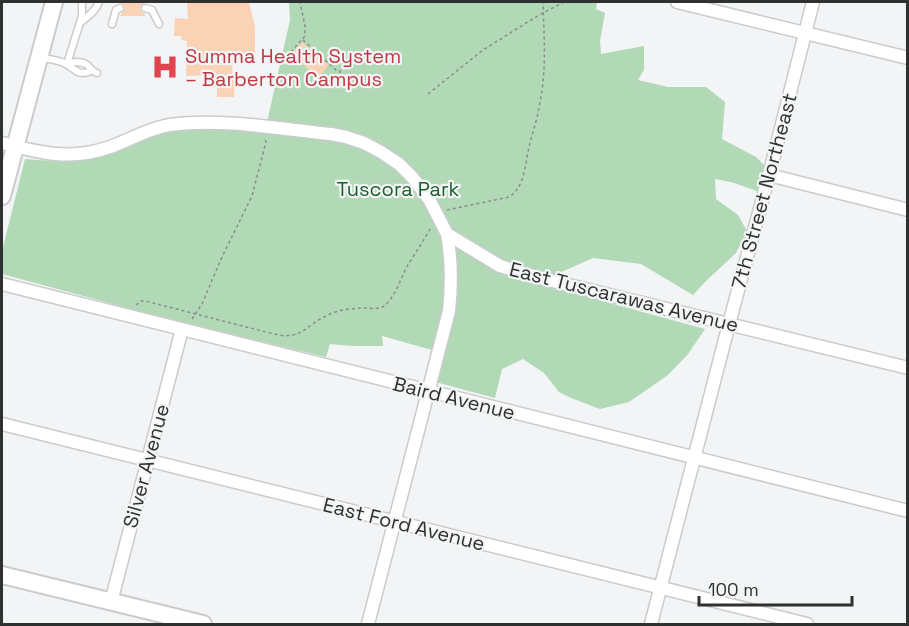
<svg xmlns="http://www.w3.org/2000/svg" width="909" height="626" viewBox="0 0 909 626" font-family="'Space Grotesk',sans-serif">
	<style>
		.green { fill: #b1d9b6 }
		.building { fill: #fad2b5 }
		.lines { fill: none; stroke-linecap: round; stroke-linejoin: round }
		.lane-casing { stroke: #cacbcd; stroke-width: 9 }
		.street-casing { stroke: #cacbcd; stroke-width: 15 }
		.secondary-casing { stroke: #cacbcd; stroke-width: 20 }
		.path { stroke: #8a8c8c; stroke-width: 1.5; stroke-dasharray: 3 3; stroke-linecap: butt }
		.lane { stroke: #fff; stroke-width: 6 }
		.street { stroke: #fff; stroke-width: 12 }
		.secondary { stroke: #fff; stroke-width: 16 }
		.labels { text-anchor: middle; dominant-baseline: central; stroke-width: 4.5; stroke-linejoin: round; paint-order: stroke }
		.health-label { font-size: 20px; fill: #be3a42; stroke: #f2f4f5; text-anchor: start }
		.park-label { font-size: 20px; fill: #1a5e2c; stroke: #f2f4f5 }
		.street-label { font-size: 20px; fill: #2f3030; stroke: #f2f4f5 }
	</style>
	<rect width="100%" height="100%" fill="#f2f4f5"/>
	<!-- green -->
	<path class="green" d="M289,2h308l-1,7 9,4 -5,28 1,13 43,-8v24l-6,10 30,7h38l19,15 -3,37 34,18 14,14 -13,20 -26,-9 -16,-3 1,20 22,16 9,16 -11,22 -31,29 -12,13 -52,-31 -48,-6 -34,15 3,17 143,39 -17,25 -20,21 -39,27 -29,7 -29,-11 -12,-6 -15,-19 -21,-14 -21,10 -7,29 -71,-19 8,-29 -50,-14 1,10h-30l-23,-2 -4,13 -150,-36 -174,-47v-23l23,-92 41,3 35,-5 13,-8 52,-20 37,-1 62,3 25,-111z"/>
	<!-- building -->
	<g class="building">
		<path d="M119,2h26v1l-4,2 -1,4 2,3 3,2v2h-25l5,-8 -2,-4 -4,-1z"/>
		<path d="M187,2h62l6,24v29h-22l-1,21h3l-1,21h-17v-22l-31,1 1,-35 -6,-1 1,-4h-8l1,-18 13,1z"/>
		<path d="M302,42l27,23 -11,13 -27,-24z"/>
	</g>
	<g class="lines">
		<defs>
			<g id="lane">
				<path d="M145,8l7,2 7,14"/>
				<path d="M80,23c7,-6 16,-12 19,-21"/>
				<path d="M112,24l4,-14 4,-2"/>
				<path d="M40,57c8,2 17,3 24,6 11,5 13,14 27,8"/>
				<path d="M67,64l15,-48v-14"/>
				<path d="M67,64c6,-2 13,-3 19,0 5,4 5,7 11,9"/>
			</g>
			<g id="street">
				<path d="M677,2l231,56"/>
				<path d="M2,143c38,10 69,18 108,4 20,-7 39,-19 60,-22 51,-7 110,4 161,9l15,3 18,6 17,9 18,12 13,13 17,22 18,35 53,32 40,12 368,90"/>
				<path d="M769,175l139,35"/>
				<path d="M2,284l906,227"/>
				<path d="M2,424l805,200"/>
				<path d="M111,602l71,-273"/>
				<path d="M368,624l81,-313c3,-27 3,-49 -2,-77"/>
				<path d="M651,624l78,-300 40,-149 44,-173"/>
			</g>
			<g id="secondary">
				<path d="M2,196l52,-194"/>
				<path d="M2,575l201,49"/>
			</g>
		</defs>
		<!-- lane casing -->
		<use href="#lane" class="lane-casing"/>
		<!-- street casing -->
		<use href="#street" class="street-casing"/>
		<!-- secondary casing -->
		<use href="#secondary" class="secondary-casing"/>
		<!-- path -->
		<g class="path">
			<path d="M303,40l34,31h3l2,16"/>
			<path d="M291,52l14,-16v-10l-5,-24"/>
			<path d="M428,94l55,-44 56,-35 25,-13"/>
			<path d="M447,210l62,-13c16,-10 16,-33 20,-50 3,-13 8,-26 10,-40 8,-35 5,-70 4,-105"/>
			<path d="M136,305l5,-4h4l133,34c25,4 29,-11 50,-20 10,-5 24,-7 36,-7 4,0 9,1 14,0 5,0 8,-3 11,-7 8,-10 12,-22 17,-33 8,-13 17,-26 24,-39"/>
			<path d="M192,319l10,-15 20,-47 30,-61 14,-54 -1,-3"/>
		</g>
		<!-- lane -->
		<use href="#lane" class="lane"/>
		<!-- street -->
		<use href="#street" class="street"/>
		<!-- secondary -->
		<use href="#secondary" class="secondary"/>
	</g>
	<!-- icons -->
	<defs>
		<symbol id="hospital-bare" viewBox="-9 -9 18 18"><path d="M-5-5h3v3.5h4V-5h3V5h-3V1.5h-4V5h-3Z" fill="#e0444e" stroke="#f2f4f5" stroke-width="2.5" paint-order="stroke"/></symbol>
	</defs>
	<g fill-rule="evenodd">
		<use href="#hospital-bare" x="146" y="48" width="38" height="38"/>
	</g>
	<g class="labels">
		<!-- health labels -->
		<g class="health-label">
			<text x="185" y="56">Summa Health System<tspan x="185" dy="23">– Barberton Campus</tspan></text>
		</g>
		<!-- park labels -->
		<g class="park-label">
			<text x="398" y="189">Tuscora Park</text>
		</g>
		<!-- street labels -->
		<g class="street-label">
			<text transform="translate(764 191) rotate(-75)">7th Street Northeast</text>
			<text transform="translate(624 297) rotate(14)">East Tuscarawas Avenue</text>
			<text transform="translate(454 398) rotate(14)">Baird Avenue</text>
			<text transform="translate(146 466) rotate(-75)">Silver Avenue</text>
			<text transform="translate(404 524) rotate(14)">East Ford Avenue</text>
		</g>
	</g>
	<!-- border -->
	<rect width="909" height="626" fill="none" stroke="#2f3030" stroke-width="6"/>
	<!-- scale -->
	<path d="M699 596v9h153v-9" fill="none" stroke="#2f3030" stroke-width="3"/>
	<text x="708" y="596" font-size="18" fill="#2f3030" stroke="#f2f4f5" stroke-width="4.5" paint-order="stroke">100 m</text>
</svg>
